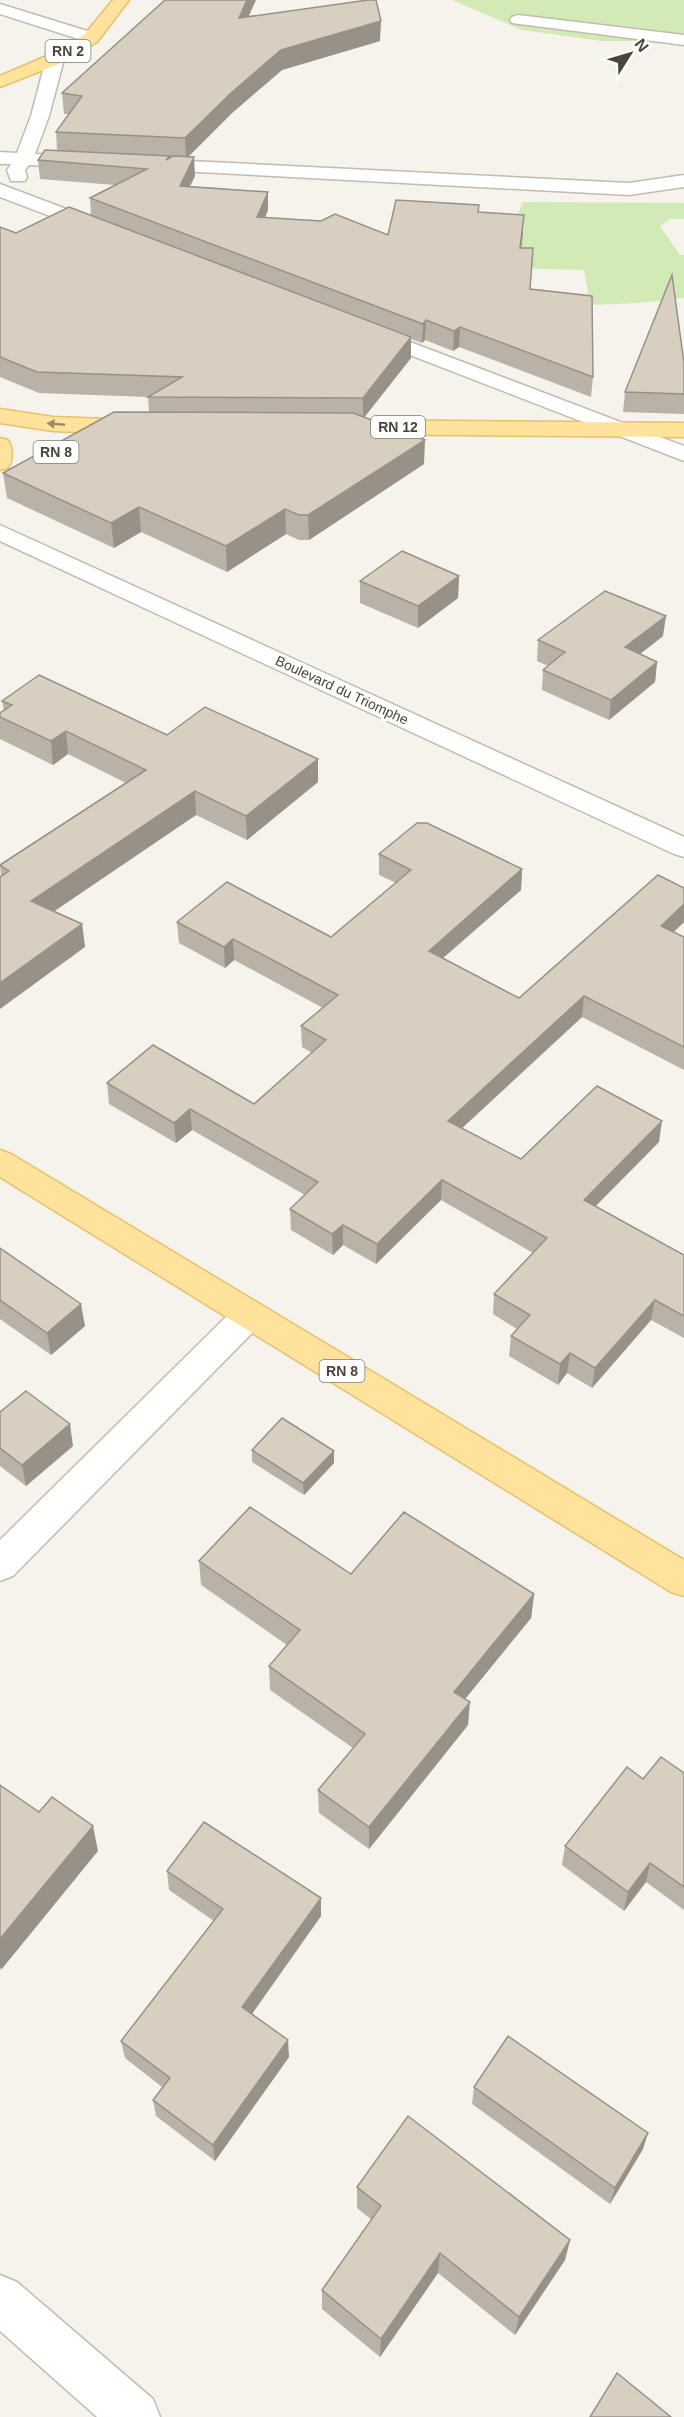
<svg xmlns="http://www.w3.org/2000/svg" width="684" height="2417" viewBox="0 0 684 2417" font-family="Helvetica,sans-serif">
	<style>
		.green { fill: #d2eab5 }
		.lines { fill: none; stroke-linecap: round; stroke-linejoin: round }
		.minor-casing { stroke: #c2bbae; stroke-width: 3 }
		.major-casing { stroke: #e6c16a; stroke-width: 3 }
		.minor { fill: #fff; fill-rule: evenodd }
		.major { fill: #ffe39c; fill-rule: evenodd }
		.wall { fill: #bab2a6 }
		.shaded-wall { fill: #979187 }
		.building { fill: #d8cfc1; stroke: #979187; stroke-width: 1.5 }
		.oneway { fill: #9c8c66 }
		.labels { text-anchor: middle; dominant-baseline: central; stroke-width: 6; stroke-linejoin: round; paint-order: stroke }
		.shield { fill: #fff; stroke: #817c74; stroke-width: 1.5 }
		.shield-label { font-size: 14px; font-weight: bold; fill: #4b4439 }
		.far-street-label { font-size: 14px; fill: #4b4439; stroke: #fff }
	</style>
	<rect width="100%" height="100%" fill="#f6f3ec"/>
	<!-- green -->
	<g class="green">
		<path d="M452,0h232v41h-82l-80,-11z"/>
		<path d="M523,202l161,1v16h-14l-10,7 20,29h4v43l-46,5 -48,2 -6,-35 -104,-3 41,-18 4,-25 -11,-1z"/>
	</g>
	<g class="lines">
		<defs>
			<g id="minor">
				<path d="M0,4l97,30 2,4 -8,5 -91,-29z"/>
				<path d="M518,15l166,20v10l-172,-22 -2,-3 2,-3z"/>
				<path d="M55,54l6,1 3,4 -15,57 -14,38 47,1 7,2 2,4 -2,4 -7,2 -53,-2 -4,5 2,7 -2,4h-14l-4,-11 4,-6h-11v-12l17,1 14,-37 15,-57 3,-4z"/>
				<path d="M149,159l480,24 55,-8v12l-55,8 -487,-26 -2,-4 2,-4z"/>
				<path d="M0,184l106,40 3,4 -3,4h-14l-92,-35z"/>
				<path d="M368,326l316,120v15l-323,-125 -3,-4 3,-4z"/>
				<path d="M0,525l684,312v20l-10,-3 -674,-313z"/>
				<path d="M249,1302l12,4 5,9 -5,9 -248,252 -13,5v-41l237,-234z"/>
				<path d="M0,2275l17,7 136,117 7,18h-63l-97,-86z"/>
			</g>
			<g id="major">
				<path d="M113,0h16l-32,42 -36,21 -61,24v-11l49,-21 36,-21z"/>
				<path d="M0,409l53,8 80,3 8,2 3,5 -3,5 -8,2 -80,-3 -53,-8z"/>
				<path d="M347,420l337,3v14l-337,-3 -8,-2 -3,-5 3,-5z"/>
				<path d="M0,438l8,2c5,8 5,20 0,28l-8,2z"/>
				<path d="M0,1150l11,4 673,406v36l-13,-4 -671,-415z"/>
			</g>
		</defs>
		<!-- minor casing -->
		<use href="#minor" class="minor-casing"/>
		<!-- major casing -->
		<use href="#major" class="major-casing"/>
		<!-- minor -->
		<use href="#minor" class="minor"/>
		<!-- major -->
		<use href="#major" class="major"/>
	</g>
	<!-- wall -->
	<g class="wall">
		<path d="M249,17l131,24 -98,29 -50,43 -44,44 7,19 -5,10 78,6v18l-3,7 123,18 91,-23 44,22 -2,14 9,41 63,88 -2,20 -132,-50 -6,4 -28,-11 -3,3 -11,-4v19l-47,59 60,47 -115,76h-10l-13,-6 -59,38 -86,-40 -27,16 -107,-50 -4,-25 146,-61 -1,-15 -109,-4 -39,-16v-150l16,6 75,-18 -1,-17 25,-13 -75,-6 -2,-19 19,-10 -1,-18 12,-18h-4l-2,-21z"/>
		<path d="M684,363v51l-61,-2 2,-20z"/>
		<path d="M459,576l-1,22 -40,30 -58,-25v-22z"/>
		<path d="M663,636l-23,18 17,8 -2,20 -46,38 -67,-30 1,-20 5,-4 -11,-5 1,-21z"/>
		<path d="M2,701l165,34 151,47 -71,58 -51,-25 -142,96 28,13 3,23 -84,-71 -1,-11 126,-82 -58,-29 -15,11 -53,-26v-22l4,-6z"/>
		<path d="M379,854l143,15 -1,21 -78,68 76,40 165,-110v34l-10,10 10,5v133l-102,-53 -120,111 59,31 138,-17 -64,64 89,49v83l-33,-18 -59,68 -25,-15 -9,12 -49,-29 2,-20 6,-7 -24,-15 1,-20 39,-41 -92,-53 -65,64 -33,-19 -10,10 -42,-25 -1,-21 15,-14 -113,-65 -16,13 -67,-39 -2,-21 147,21 58,-51 -10,-6 -1,-21 22,-18 -89,-48 -9,8 -46,-25 -2,-21 154,15 65,-54 -17,-8z"/>
		<path d="M0,1248l85,78 -34,29 -51,-36z"/>
		<path d="M0,1412l73,34 -47,40 -26,-20z"/>
		<path d="M252,1450l82,13 -30,32 -52,-33z"/>
		<path d="M199,1561l152,13 183,20 -3,24 -66,81 3,26 -99,124 -50,-36 -1,-23 35,-42 -83,-58 -1,-24 18,-21 -86,-60z"/>
		<path d="M684,1773v137l-38,-28 -22,29 -62,-46 3,-19 78,-67z"/>
		<path d="M167,1871l154,27v18l-69,98 37,43 -74,104 -59,-45 -3,-16 9,-13 -37,-29 -4,-17 93,-120 -45,-31z"/>
		<path d="M474,2087l169,62 -33,55 -138,-100z"/>
		<path d="M357,2187l213,53 -5,20 -50,75 -77,-62 -58,84 -58,-48v-19l50,-70 -15,-12z"/>
	</g>
	<!-- shaded-wall -->
	<g class="shaded-wall">
		<path d="M247,0h9l-17,38v-20z"/>
		<path d="M381,21l-1,20 -98,29 -50,43 -46,46 -1,-21 46,-45 50,-43z"/>
		<path d="M194,157l1,19 -14,28 -1,-18z"/>
		<path d="M268,192v18l-10,25 -1,-18z"/>
		<path d="M524,215l-1,19 -4,33 1,-19z"/>
		<path d="M426,320l-1,20 -3,3 1,-19z"/>
		<path d="M460,327l-1,20 -6,4 1,-20z"/>
		<path d="M411,337v21l-48,61v-21z"/>
		<path d="M425,440l-1,24 -115,76 -1,-25z"/>
		<path d="M139,507l2,25 -27,16 -3,-25z"/>
		<path d="M285,509l1,25 -59,38 -1,-26z"/>
		<path d="M459,576l-1,22 -40,30v-22z"/>
		<path d="M666,616l-3,20 -41,32 3,-21z"/>
		<path d="M657,662l-2,20 -46,38 2,-20z"/>
		<path d="M66,731l2,23 -15,11 -2,-24z"/>
		<path d="M318,759v23l-71,58 -1,-24z"/>
		<path d="M195,791l1,24 -162,110 -3,-24z"/>
		<path d="M522,869l-1,21 -93,81 1,-20z"/>
		<path d="M684,904v18l-26,24 3,-20z"/>
		<path d="M82,924l3,23 -85,62v-26z"/>
		<path d="M233,939l1,21 -9,8 -1,-21z"/>
		<path d="M584,996l-2,21 -135,125 1,-21z"/>
		<path d="M190,1109l2,21 -16,13 -2,-20z"/>
		<path d="M662,1121l-3,21 -78,79 3,-21z"/>
		<path d="M442,1180l-1,20 -65,64 1,-20z"/>
		<path d="M343,1225v20l-10,10 -1,-21z"/>
		<path d="M655,1300l-4,20 -59,68 3,-20z"/>
		<path d="M81,1304l4,22 -34,29 -4,-22z"/>
		<path d="M570,1353l-3,20 -9,12 2,-21z"/>
		<path d="M70,1424l3,22 -47,40 -4,-21z"/>
		<path d="M334,1451v12l-30,32 -1,-12z"/>
		<path d="M534,1594l-3,24 -79,97 2,-23z"/>
		<path d="M470,1702l-2,23 -99,124v-22z"/>
		<path d="M93,1826l5,25 -97,119 -1,-3v-28z"/>
		<path d="M650,1863l-4,19 -22,29 4,-19z"/>
		<path d="M321,1898v18l-77,109 -2,-18z"/>
		<path d="M288,2040l1,17 -74,104 -2,-16z"/>
		<path d="M648,2133l-5,16 -33,55 5,-16z"/>
		<path d="M570,2240l-5,20 -50,75 4,-18z"/>
		<path d="M440,2253l-2,20 -58,84 1,-18z"/>
	</g>
	<!-- building -->
	<g class="building">
		<path d="M165,0h82l-8,18 129,-18h8l5,21 -100,29 -50,43 -46,45 -129,-6 26,-36 -20,-3z"/>
		<path d="M45,150l125,6 -4,4 7,-4 21,1 -14,29 88,6 -11,25 64,4 14,-7 53,21 8,-35 83,5 -1,7 46,3 -4,33h13l-3,41 62,7 1,81 -133,-50 -6,4 -28,-11 -3,4 -333,-126 57,-29 -109,-9z"/>
		<path d="M69,207l342,130 -48,61 -215,-1 34,-20 -145,-5 -37,-15v-130l16,6z"/>
		<path d="M672,275l12,88v31l-59,-2z"/>
		<path d="M114,412l239,1 72,27 -117,75h-9l-14,-6 -59,37 -87,-39 -28,16 -108,-50z"/>
		<path d="M402,551l57,25 -41,30 -58,-25z"/>
		<path d="M605,591l61,25 -41,31 32,15 -46,38 -68,-30 22,-18 -27,-12z"/>
		<path d="M39,675l128,60 38,-28 113,52 -72,57 -51,-25 -164,110 51,23 -82,59v-106l9,-6 -9,-6 146,-95 -80,-39 -15,10 -51,-24v-4l12,-8 -10,-4z"/>
		<path d="M417,823h10l95,46 -93,82 90,47 139,-123 26,13v16l-23,22 23,11v110l-100,-51 -136,125 73,38 76,-73 65,35 -78,79 100,55v61l-29,-16 -60,68 -25,-15 -10,11 -49,-28 19,-21 -36,-21 53,-56 -105,-58 -65,64 -34,-19 -11,9 -42,-25 28,-27 -128,-73 -16,14 -67,-40 46,-38 101,59 72,-64 -25,-14 37,-31 -105,-56 -9,8 -47,-25 50,-40 104,55 80,-67 -32,-16z"/>
		<path d="M0,1248l81,56 -34,29 -47,-33z"/>
		<path d="M26,1391l44,33 -48,41 -22,-17v-36z"/>
		<path d="M282,1418l52,33 -31,32 -51,-33z"/>
		<path d="M250,1507l101,67 53,-62 130,82 -80,98 16,10 -101,125 -51,-37 47,-56 -96,-68 31,-36 -101,-69z"/>
		<path d="M661,1757l23,16v114l-34,-24 -22,29 -63,-46 62,-79 16,12z"/>
		<path d="M0,1785l39,27 13,-15 41,29 -93,113z"/>
		<path d="M204,1822l117,76 -79,109 46,33 -75,105 -60,-45 17,-22 -49,-37 102,-132 -56,-38z"/>
		<path d="M508,2036l140,97 -33,55 -141,-101z"/>
		<path d="M408,2116l162,124 -51,77 -79,-64 -59,86 -59,-49 59,-84 -24,-19z"/>
		<path d="M617,2373l54,44h-81z"/>
	</g>
	<!-- one-way arrows -->
	<defs><path id="oneway-solid" d="M-6-.8H1V-3.2L6.5 0L1 3.2V.8H-6Z" transform="scale(1.5)"/></defs>
	<use class="oneway" href="#oneway-solid" transform="translate(56 424) rotate(-175)"/>
	<g class="labels">
		<!-- shield labels -->
		<g class="shield">
			<rect x="45.5" y="40" width="45" height="22" rx="4.5"/>
			<rect x="371" y="416" width="54" height="22" rx="4.5"/>
			<rect x="33.5" y="441" width="45" height="22" rx="4.5"/>
			<rect x="319.5" y="1360" width="45" height="22" rx="4.5"/>
		</g>
		<g class="shield-label">
			<text x="68" y="51">RN 2</text>
			<text x="398" y="427">RN 12</text>
			<text x="56" y="452">RN 8</text>
			<text x="342" y="1371">RN 8</text>
		</g>
		<!-- far-street labels -->
		<g class="far-street-label">
			<text transform="translate(342 690) rotate(25)">Boulevard du Triomphe</text>
		</g>
	</g>
	<!-- north arrow -->
	<g transform="translate(630 54) rotate(53)" stroke="#ffffff" stroke-width="4.5" paint-order="stroke">
	<path d="M0-4.5L10 22L0 15L-10 22Z" fill="#4b4439"/>
	<text y="-9" font-size="16" font-weight="bold" text-anchor="middle" fill="#4b4439">N</text>
	</g>
</svg>
